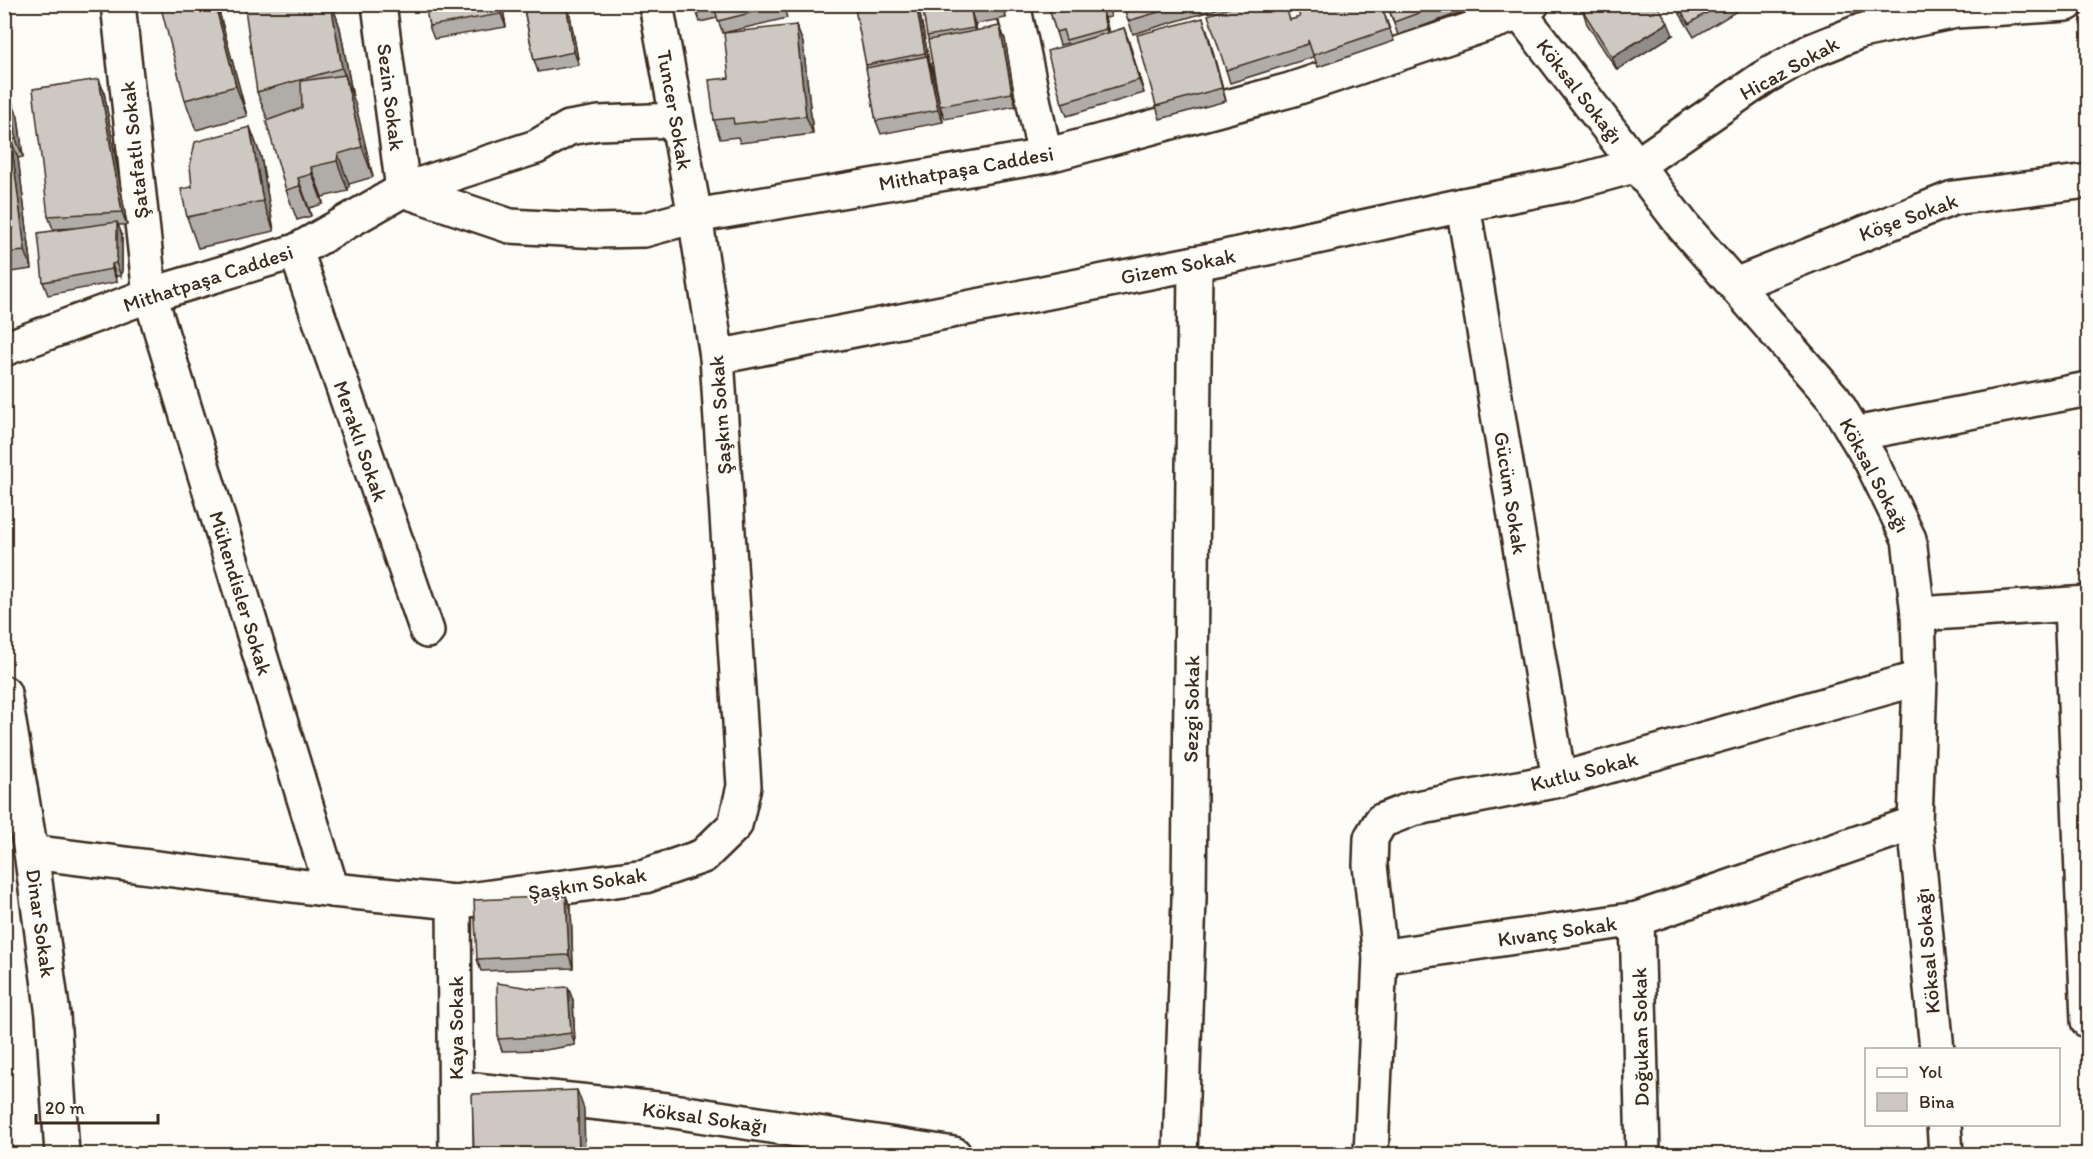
<svg xmlns="http://www.w3.org/2000/svg" width="2093" height="1159" viewBox="0 0 2093 1159" font-family="Itim,sans-serif">
	<style>
		.lines { fill: none; stroke-linecap: round; stroke-linejoin: round }
		.minor-casing { stroke: #3b2a1e; stroke-width: 38 }
		.tertiary-casing { stroke: #3b2a1e; stroke-width: 38 }
		.minor { stroke: #fdfcf7; stroke-width: 33 }
		.tertiary { stroke: #fdfcf7; stroke-width: 33 }
		.wall { fill: #b0aca7; stroke: #3b2a1e; stroke-width: 1.5 }
		.shaded-wall { fill: #908c88; stroke: #3b2a1e; stroke-width: 1.5 }
		.building { fill: #cdc8c2; stroke: #3b2a1e; stroke-width: 1.5 }
		.labels { text-anchor: middle; dominant-baseline: central; stroke-width: 4.5; stroke-linejoin: round; paint-order: stroke }
		.street-label { font-size: 21px; fill: #3b2a1e; stroke: #fdfcf7 }
	</style>
	<rect width="100%" height="100%" fill="#fdfcf7"/>
	<filter id="ink" filterUnits="userSpaceOnUse"><feTurbulence type="fractalNoise" baseFrequency=".0167" numOctaves="2"/><feDisplacementMap in="SourceGraphic" scale="12" xChannelSelector="R" yChannelSelector="G"/><feConvolveMatrix kernelMatrix="1 2 1 2 8 2 1 2 1" color-interpolation-filters="sRGB"/></filter>
	<g filter="url(#ink)">
		<g class="lines">
			<defs>
				<g id="minor">
					<path d="M118,4l32,291 182,595"/>
					<path d="M379,4l24,186"/>
					<path d="M1013,4l32,152"/>
					<path d="M1532,4l-12,9 164,214 150,172 37,62 38,78 9,75 2,64 -5,145 22,227"/>
					<path d="M1463,205l96,575"/>
					<path d="M296,251l131,380"/>
					<path d="M1735,285l218,-87 135,-17"/>
					<path d="M717,357l504,-99 242,-53 105,-21 69,-19 126,-87 48,-27 50,-20 95,-20 111,-7"/>
					<path d="M1855,434l233,-45"/>
					<path d="M2071,605l17,416"/>
					<path d="M1918,614l170,-11"/>
					<path d="M31,852l301,38 122,12 191,-26 58,-20 32,-31 9,-39 -27,-429 -22,-141 -39,-212"/>
					<path d="M454,902l2,252"/>
					<path d="M1637,919l6,235"/>
					<path d="M1380,957l257,-38 278,-96"/>
					<path d="M455,1088l212,22 287,44"/>
					<path d="M1944,1124l2,30"/>
					<path d="M1180,1154l9,-255 6,-636"/>
					<path d="M1371,1154l9,-197 -10,-92 1,-27 10,-17 31,-12 147,-29 361,-102"/>
				</g>
				<g id="tertiary">
					<path d="M403,190l107,36 88,5 46,-1 51,-14 350,-60 245,-66 230,-77 -8,-9"/>
					<path d="M4,349l146,-54 146,-44 107,-61 133,-43 33,-19 30,-5 78,-3"/>
					<path d="M4,693l27,159 22,163 9,139"/>
				</g>
			</defs>
			<!-- minor casing -->
			<use href="#minor" class="minor-casing"/>
			<!-- tertiary casing -->
			<use href="#tertiary" class="tertiary-casing"/>
			<!-- minor -->
			<use href="#minor" class="minor"/>
			<!-- tertiary -->
			<use href="#tertiary" class="tertiary"/>
		</g>
		<!-- wall -->
		<g class="wall">
			<path d="M217,4l30,112 -51,14 -11,-30z"/>
			<path d="M238,4h23l-22,3z"/>
			<path d="M278,4h54l8,24 13,70 20,79 -24,7 -1,7 -26,6 1,7 -14,4 2,8 -14,4 -11,-30 -18,-69 -11,-29z"/>
			<path d="M502,4l4,23 -72,12 -5,-13z"/>
			<path d="M523,4h45l11,61 -41,7 -4,-12z"/>
			<path d="M694,4h89l4,14 -64,15 -6,-15 -17,4z"/>
			<path d="M918,4l11,57 3,8 11,53 -62,12 -5,-13 -10,-56z"/>
			<path d="M922,4h81l3,14 -31,6 2,7 28,8 11,67 -71,13 -5,-13z"/>
			<path d="M1048,4h60l3,13 -6,1 4,15 15,-5 20,65 -77,23 -5,-13 6,-59 -1,-1 -7,2 -4,-13z"/>
			<path d="M1123,4h100l1,3 -91,27z"/>
			<path d="M1381,4l13,37 -76,26 -5,-13v3l-83,26 -4,-13 65,-50 9,-3z"/>
			<path d="M1387,4h73l2,8 -64,23z"/>
			<path d="M1674,4h67l1,4 -48,29z"/>
			<path d="M1583,11l90,24 -56,35 -30,-46z"/>
			<path d="M796,25l7,18 10,91 -73,9 -2,-6 -18,2 -6,-19 15,-42z"/>
			<path d="M1207,30l19,71 -66,18 -4,-13z"/>
			<path d="M104,92l23,133h-9l4,10v34l-1,7h-5l1,6 -69,13 -5,-13 35,-54 -25,1 -5,-13z"/>
			<path d="M4,99l14,18 5,40 -5,1 14,111 -28,4z"/>
			<path d="M250,127l11,30 13,74 -76,17 -11,-31 5,-30z"/>
			<path d="M566,896l5,13 2,59 -92,3 -4,-12z"/>
			<path d="M573,1000l2,45 -30,5 -43,1 -4,-12z"/>
		</g>
		<!-- shaded-wall -->
		<g class="shaded-wall">
			<path d="M215,4h2l30,112 -11,-30z"/>
			<path d="M331,4h1l8,24 13,70 -11,-30z"/>
			<path d="M499,4h3l4,23 -5,-13z"/>
			<path d="M566,4h2l11,61 -5,-13z"/>
			<path d="M916,4h2l11,57 3,8 11,53 -5,-12 -9,-48 -4,-9z"/>
			<path d="M1001,4h2l3,14z"/>
			<path d="M1101,5l4,13 6,24 -5,-13z"/>
			<path d="M971,11l4,13 3,17 -4,-13z"/>
			<path d="M1203,18l4,12 19,71 -4,-13z"/>
			<path d="M1668,23l5,12 -56,35 -5,-13z"/>
			<path d="M796,25l7,18 10,91 -7,-18z"/>
			<path d="M1000,26l5,13 11,67 -4,-13z"/>
			<path d="M1124,28l5,13 15,52 -5,-13z"/>
			<path d="M345,75l11,31 17,71 -11,-30z"/>
			<path d="M99,79l5,13 23,133 -5,-13z"/>
			<path d="M11,99l7,18 5,40 -7,-18z"/>
			<path d="M250,127l11,30 13,74 -11,-30z"/>
			<path d="M11,140l7,18 14,111 -7,-18z"/>
			<path d="M338,154l11,30 -1,7 -11,-30z"/>
			<path d="M311,167l11,30 1,7 -11,-30z"/>
			<path d="M298,178l11,30 2,8 -11,-30z"/>
			<path d="M117,222l5,13v34l-1,7 -5,-13z"/>
			<path d="M112,264l4,12 1,6 -5,-13z"/>
			<path d="M566,896l5,13 2,59 -4,-13z"/>
			<path d="M568,987l5,13 2,45 -4,-12z"/>
			<path d="M577,1090l7,19 1,46h-6z"/>
		</g>
		<!-- building -->
		<g class="building">
			<path d="M160,4h55l21,82 -51,14z"/>
			<path d="M278,4h53l11,64 -85,24 -12,-83z"/>
			<path d="M425,4h74l2,10 -72,12z"/>
			<path d="M523,4h43l8,48 -40,8z"/>
			<path d="M694,4h88v1l-64,16 -4,-16 -19,4z"/>
			<path d="M854,4h62l9,49 -59,12z"/>
			<path d="M922,4h79v1l-30,6 3,17 -47,8z"/>
			<path d="M1048,4h56l-3,1 5,24 -40,11 -3,-10 -7,2z"/>
			<path d="M1123,4h63l-58,17z"/>
			<path d="M1240,4h45l5,16 10,-3 -4,-13h85l8,25 -76,26 -5,-15v4l-82,26 -18,-55z"/>
			<path d="M1387,4h56l-49,18z"/>
			<path d="M1594,4h63l11,19 -56,34 -29,-46z"/>
			<path d="M1677,4h44l-32,20z"/>
			<path d="M1203,18l19,70 -66,18 -19,-71z"/>
			<path d="M796,25l10,91 -72,8 -1,-6 -19,2 -5,-40 20,-2 -5,-45z"/>
			<path d="M1000,26l12,67 -72,13 -12,-66z"/>
			<path d="M1124,28l15,52 -77,23 -15,-52z"/>
			<path d="M927,56l11,54 -62,11 -10,-53z"/>
			<path d="M345,75l17,72 -24,7 -1,7 -26,6 1,7 -14,4 2,8 -14,4 -20,-69 36,-13 -1,-27z"/>
			<path d="M99,79l23,133 -74,4 -15,-127z"/>
			<path d="M4,99h7l5,40 -5,1 14,111 -21,2z"/>
			<path d="M250,127l13,74 -76,16 -6,-28 11,-2 -2,-21 5,-24z"/>
			<path d="M117,222v34l-1,7 -4,1v5l-69,13 -5,-49z"/>
			<path d="M566,896l3,59 -92,4 -3,-59z"/>
			<path d="M497,983l39,6 32,-2 3,46 -30,4 -43,2z"/>
			<path d="M577,1090l2,65h-105l-2,-61z"/>
		</g>
	</g>
	<g class="labels">
		<!-- street labels -->
		<g class="street-label">
			<text transform="translate(1789 68) rotate(-29)">Hicaz Sokak</text>
			<text transform="translate(1580 91) rotate(52)">Köksal Sokağı</text>
			<text transform="translate(391 97) rotate(83)">Sezin Sokak</text>
			<text transform="translate(675 110) rotate(80)">Tuncer Sokak</text>
			<text transform="translate(134 150) rotate(-96)">Şatafatlı Sokak</text>
			<text transform="translate(966 168) rotate(-10)">Mithatpaşa Caddesi</text>
			<text transform="translate(1908 217) rotate(-20)">Köşe Sokak</text>
			<text transform="translate(1178 266) rotate(-11)">Gizem Sokak</text>
			<text transform="translate(208 278) rotate(-18)">Mithatpaşa Caddesi</text>
			<text transform="translate(720 415) rotate(-94)">Şaşkın Sokak</text>
			<text transform="translate(361 441) rotate(71)">Meraklı Sokak</text>
			<text transform="translate(1875 475) rotate(62)">Köksal Sokağı</text>
			<text transform="translate(1511 493) rotate(81)">Gücüm Sokak</text>
			<text transform="translate(241 593) rotate(73)">Mühendisler Sokak</text>
			<text transform="translate(1191 709) rotate(-89)">Sezgi Sokak</text>
			<text transform="translate(1584 771) rotate(-14)">Kutlu Sokak</text>
			<text transform="translate(587 883) rotate(-9)">Şaşkın Sokak</text>
			<text transform="translate(41 923) rotate(82)">Dinar Sokak</text>
			<text transform="translate(1557 931) rotate(-8)">Kıvanç Sokak</text>
			<text transform="translate(1927 951) rotate(-95)">Köksal Sokağı</text>
			<text transform="translate(455 1028) rotate(-90)">Kaya Sokak</text>
			<text transform="translate(1640 1037) rotate(-91)">Doğukan Sokak</text>
			<text transform="translate(705 1117) rotate(8)">Köksal Sokağı</text>
		</g>
	</g>
	<!-- margin -->
	<rect width="2093" height="1159" fill="none" stroke="#fdfcf7" stroke-width="24"/>
	<rect x="12" y="12" width="2069" height="1135" fill="none" stroke="#3b2a1e" stroke-width="2" filter="url(#ink)"/>
	<!-- legend -->
	<rect x="1865" y="1048" width="195" height="78" fill="#fdfcf7" stroke="#afa8a0" stroke-width="1.5"/>
	<rect x="1877" y="1068" width="30" height="9" fill="#fdfcf7" stroke="#afa8a0" stroke-width="1.5"/>
	<text x="1919" y="1078" font-size="18" fill="#3b2a1e">Yol</text>
	<rect x="1877" y="1093" width="30" height="18" fill="#cdc8c2" stroke="#afa8a0" stroke-width="1.5"/>
	<text x="1919" y="1108" font-size="18" fill="#3b2a1e">Bina</text>
	<!-- scale -->
	<path d="M36 1114v9h122v-9" fill="none" stroke="#3b2a1e" stroke-width="3"/>
	<text x="45" y="1114" font-size="18" fill="#3b2a1e" stroke="#fdfcf7" stroke-width="4.5" paint-order="stroke">20 m</text>
</svg>
